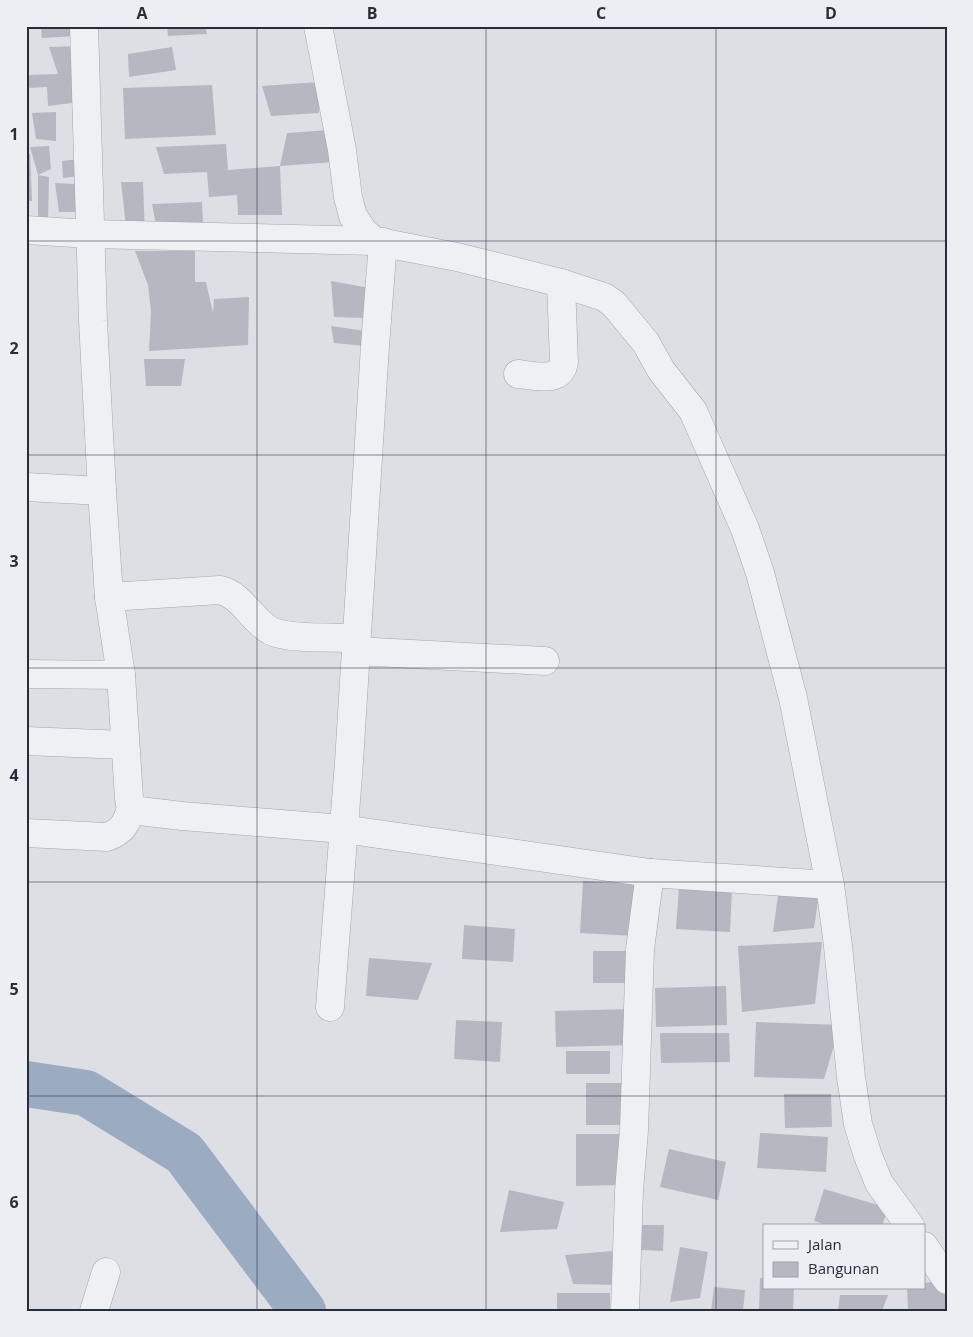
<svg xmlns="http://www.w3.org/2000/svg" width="973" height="1337" viewBox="0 0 973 1337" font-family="'Open Sans',sans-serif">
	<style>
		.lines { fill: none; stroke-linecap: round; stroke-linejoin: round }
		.river { stroke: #9babc1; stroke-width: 46 }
		.building { fill: #b5b8c1 }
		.minor-casing { stroke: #a3a6ae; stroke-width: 29 }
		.minor { stroke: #eff0f4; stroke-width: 28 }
		.grid { fill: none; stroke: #282d3a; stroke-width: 1; stroke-opacity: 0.55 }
		.neatline { fill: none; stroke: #282d3a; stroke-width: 2 }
		.grid-label { font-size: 16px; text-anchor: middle; font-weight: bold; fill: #282d3a }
	</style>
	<rect width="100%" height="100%" fill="#dddfe5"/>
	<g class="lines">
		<!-- river -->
		<path class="river" d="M26,1084l60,9 98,60 119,158"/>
	</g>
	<!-- building -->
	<g class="building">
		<path d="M41,26h35v10l-34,2z"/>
		<path d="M167,26h38l2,8 -39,2z"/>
		<path d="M78,46l1,56 -31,4 -1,-19 -21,1v-13l32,-1 -9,-27z"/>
		<path d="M172,47l4,23 -47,7 -1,-23z"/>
		<path d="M319,82v31l-48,3 -9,-30z"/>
		<path d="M212,85l4,50 -91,4 -2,-51z"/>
		<path d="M56,112v29l-20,-2 -4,-26z"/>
		<path d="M329,130l6,32 -55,4 7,-33z"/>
		<path d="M226,144l2,26 52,-4 2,49h-44l-1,-20 -28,2 -2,-25 -43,2 -8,-27z"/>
		<path d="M49,146l2,23 -13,6 -8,-28z"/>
		<path d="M30,154l2,47h-6v-46z"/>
		<path d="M80,159l-2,17 -15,2 -1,-17z"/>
		<path d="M38,175l11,2 -1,46 -10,1z"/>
		<path d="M121,182h22l2,53 -19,-9z"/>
		<path d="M55,183l20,1 2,28h-18z"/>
		<path d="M202,202l1,20 -47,3 -4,-21z"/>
		<path d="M135,251h60v31h11l7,31 1,-14 35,-2 -1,48 -99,6 2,-40 -3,-26z"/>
		<path d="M331,281l39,7 -5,30 -31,-1z"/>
		<path d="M331,326l34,5v15l-31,-3z"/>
		<path d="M144,359h41l-4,27h-35z"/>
		<path d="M583,881l55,3 -3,52 -55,-3z"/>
		<path d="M679,886l53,3 -2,43 -54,-3z"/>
		<path d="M779,888l40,6 -5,34 -41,4z"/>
		<path d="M464,925l51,4 -2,33 -51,-3z"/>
		<path d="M822,942l-7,62 -73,8 -4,-66z"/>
		<rect x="593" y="951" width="34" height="32"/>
		<path d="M369,958l63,5 -14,37 -52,-4z"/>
		<path d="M726,986l1,39 -71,2 -1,-39z"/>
		<path d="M629,1009l2,36 -75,2 -1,-36z"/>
		<path d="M456,1020l46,2 -2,40 -46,-3z"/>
		<path d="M756,1022l84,3 -16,54 -70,-2z"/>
		<path d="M660,1033h69l1,29 -69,1z"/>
		<rect x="566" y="1051" width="44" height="23"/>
		<path d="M586,1083h38l-1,42h-37z"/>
		<path d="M784,1094h47l1,33 -47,1z"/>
		<path d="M760,1133l68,4 -2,35 -69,-4z"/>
		<path d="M576,1134h45v51l-45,1z"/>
		<path d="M669,1149l57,13 -8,38 -58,-13z"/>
		<path d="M824,1189l64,19 -6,18h-52l-16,-5z"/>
		<path d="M509,1190l55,12 -7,27 -57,3z"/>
		<path d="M641,1225h23l-1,26 -23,-1z"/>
		<path d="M680,1247l28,5 -8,46 -30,4z"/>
		<path d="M612,1251l4,34 -43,-1 -8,-29z"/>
		<path d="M760,1278h4v10h30l-1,23h-34z"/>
		<path d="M939,1281l8,9v21h-39l-1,-23h17v-5z"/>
		<path d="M714,1287l31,3 -2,21h-32z"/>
		<rect x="557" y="1293" width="53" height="18"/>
		<path d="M840,1295h48l-6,16h-44z"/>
	</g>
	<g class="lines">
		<defs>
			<g id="minor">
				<path d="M84,26l9,295 9,170 7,106 12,78 8,123 2,12 51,6 161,13 307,44 180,12"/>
				<path d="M318,26l24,124 6,47 5,19 10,15 11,10 83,16 104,26 43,14 10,7 32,39 15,27 32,41 52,118 15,44 33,125 37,187 8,61 13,131 7,47 10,32 11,27 31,43"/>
				<path d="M26,230l64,4 284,7"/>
				<path d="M518,374c10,1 37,7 43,-4 2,-2 2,-5 3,-8l-3,-79"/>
				<path d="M26,487l76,4"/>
				<path d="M109,597l111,-7c22,5 32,31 51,41 19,9 63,6 85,7"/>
				<path d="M356,651l189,10"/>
				<path d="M26,674l95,1"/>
				<path d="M26,741l99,4"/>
				<path d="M26,833l81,4c16,-6 18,-12 24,-27"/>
				<path d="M330,1007l19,-245 26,-416 8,-104"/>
				<path d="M924,1246l23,34"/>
				<path d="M94,1311l12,-39"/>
				<path d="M625,1311l4,-120 5,-61 6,-181 10,-76"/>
			</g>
		</defs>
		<!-- minor casing -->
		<use href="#minor" class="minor-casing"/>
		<!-- minor -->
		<use href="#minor" class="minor"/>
	</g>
	<!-- grid -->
	<path class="grid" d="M257,26v1285M486,26v1285M716,26v1285M26,241h921M26,455h921M26,668h921M26,882h921M26,1096h921"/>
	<!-- border -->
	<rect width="973" height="1337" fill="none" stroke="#eceef3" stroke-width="55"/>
	<!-- legend -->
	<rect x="763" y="1224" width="162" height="65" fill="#eceef3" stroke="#9ea1a9"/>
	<rect x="773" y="1241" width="25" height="8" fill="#eff0f4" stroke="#9ea1a9"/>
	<text x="808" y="1250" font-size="15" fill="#282d3a">Jalan</text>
	<rect x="773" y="1262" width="25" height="15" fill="#b5b8c1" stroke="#9ea1a9"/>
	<text x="808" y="1274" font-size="15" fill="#282d3a">Bangunan</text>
	<rect x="28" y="28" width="918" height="1282" class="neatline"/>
	<g class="grid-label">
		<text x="142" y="19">A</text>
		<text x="372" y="19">B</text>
		<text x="601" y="19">C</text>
		<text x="831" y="19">D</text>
		<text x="14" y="140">1</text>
		<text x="14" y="354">2</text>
		<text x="14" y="567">3</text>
		<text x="14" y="781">4</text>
		<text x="14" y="995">5</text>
		<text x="14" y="1208">6</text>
	</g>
</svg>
